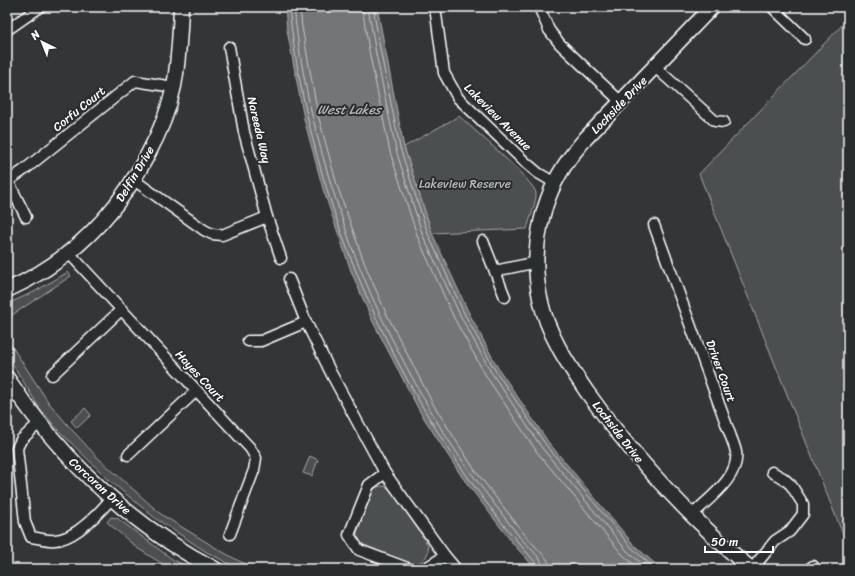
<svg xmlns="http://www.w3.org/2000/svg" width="855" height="576" viewBox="0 0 855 576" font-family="Sriracha,sans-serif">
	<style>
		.green { fill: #4c4f50; stroke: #a6a7a8 }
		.water { fill: #737576; stroke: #abacad }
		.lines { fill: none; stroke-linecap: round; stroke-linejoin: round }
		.shore { stroke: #c7c8c8; stroke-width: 1 }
		.street-casing { stroke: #fff; stroke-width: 13 }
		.secondary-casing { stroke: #fff; stroke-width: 17 }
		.street { stroke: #2a2d2e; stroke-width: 10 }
		.secondary { stroke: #2a2d2e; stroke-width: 14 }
		.labels { text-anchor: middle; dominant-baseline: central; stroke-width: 4; stroke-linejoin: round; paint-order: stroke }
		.street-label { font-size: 12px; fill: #fff; stroke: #2a2d2e }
		.park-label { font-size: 12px; fill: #b7b9b9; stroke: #2a2d2e }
		.water-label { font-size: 13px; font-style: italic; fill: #b2b3b4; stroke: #2a2d2e }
	</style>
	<rect width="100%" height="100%" fill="#333536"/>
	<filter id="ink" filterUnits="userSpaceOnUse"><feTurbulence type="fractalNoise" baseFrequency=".025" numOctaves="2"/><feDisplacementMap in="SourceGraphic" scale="8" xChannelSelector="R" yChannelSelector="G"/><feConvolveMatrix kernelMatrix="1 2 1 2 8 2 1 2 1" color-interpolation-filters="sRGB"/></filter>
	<g filter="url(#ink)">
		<!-- green -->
		<g class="green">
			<path d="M848,19v528l-149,-373z"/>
			<path d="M459,116c12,11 76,66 77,77 1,7 -7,28 -9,36l-95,4 -28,-86z"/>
			<path d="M68,272l3,4 -62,41 -2,4v-17l27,-12z"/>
			<path d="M7,339l42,64 24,28 25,27 64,57 59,36 18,10 19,8h-19l-34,-18 -50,-33 -46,-38 -51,-50 -19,-23 -32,-52z"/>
			<path d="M85,408l6,7 -14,13 -6,-7z"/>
			<path d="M310,456l8,4 -6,16 -9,-3z"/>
			<path d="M381,486c0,0 6,1 6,1 5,3 39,53 41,59 2,10 -6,17 -15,19l-51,-21 -5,-6v-6l15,-40 3,-4z"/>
			<path d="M111,517l6,1 55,41 20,10h-25l-6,-6 -24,-15 -30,-26z"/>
		</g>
		<!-- water -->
		<path class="water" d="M285,7h92l27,140 28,86 36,78 30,57 51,75 85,102 27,24h-125l-22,-24 -52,-68 -42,-65 -48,-92 -21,-49 -28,-82 -19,-70 -17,-89z"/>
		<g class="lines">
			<!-- shore -->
			<g class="shore">
				<path d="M289,7c21,201 113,408 249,558l1,4"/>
				<path d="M294,7c7,74 26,147 50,217 5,15 10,30 16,44 19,48 43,94 68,138 25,46 58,87 90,129 6,8 25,23 26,34"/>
				<path d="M300,7l2,20 16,88 19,70 28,80 21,48 47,91 41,65 51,66 21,23 3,5 1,6"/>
				<path d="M362,7l8,49 20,96 28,86 36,80 32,58 51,76 85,102 17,15"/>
				<path d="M368,7l8,47 20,96 27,86 37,79 31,57 51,76 85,103 21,18"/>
				<path d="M373,7l8,47 19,94 28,86 36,79 31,57 51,75 85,102 24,22"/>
			</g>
			<defs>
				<g id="street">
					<path d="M435,7l9,66 14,25 67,64 13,11 17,10"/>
					<path d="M539,7l10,23 11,14 61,58"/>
					<path d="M772,7l33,32"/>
					<path d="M7,30l33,-23"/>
					<path d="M229,47l15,85 23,85 14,41"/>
					<path d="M655,67l60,54 9,1"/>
					<path d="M7,180l1,1 16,-11 111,-89 39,6"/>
					<path d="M134,180l70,50 8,4 10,1 45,-18"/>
					<path d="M8,181l18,36"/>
					<path d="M654,225l77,212c2,5 4,10 5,15 4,25 -28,47 -44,63"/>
					<path d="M483,241l22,56"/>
					<path d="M69,253l181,195 6,10 -2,12 -24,64"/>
					<path d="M495,271l42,-9"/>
					<path d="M289,279l17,43 26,53 53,98 60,83 11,13"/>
					<path d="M248,341h13l45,-19"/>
					<path d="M52,375l69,-65"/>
					<path d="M39,423l-18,17 -4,8 8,74 6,15c8,1 16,4 24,3 20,-1 44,-27 56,-41"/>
					<path d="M128,455l68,-64"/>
					<path d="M385,473l-16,12 -20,50 10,15 51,19"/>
					<path d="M424,569l21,-13"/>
					<path d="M752,569l23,-28 15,-10 13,-17v-10l-12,-19 -8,-7 -11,-6"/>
					<path d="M809,569l4,-3"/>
				</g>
				<g id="secondary">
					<path d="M712,7l-126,131c-6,7 -12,14 -17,21 -28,39 -39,93 -29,139 7,35 27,65 47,94 47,66 102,125 164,177"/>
					<path d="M7,290c63,-28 108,-73 140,-134 12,-22 22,-46 27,-70 5,-27 6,-52 7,-79"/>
					<path d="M7,378c54,81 122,146 208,191"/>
				</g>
			</defs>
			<!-- street casing -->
			<use href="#street" class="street-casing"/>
			<!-- secondary casing -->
			<use href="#secondary" class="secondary-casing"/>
			<!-- street -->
			<use href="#street" class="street"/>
			<!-- secondary -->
			<use href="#secondary" class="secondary"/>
		</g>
	</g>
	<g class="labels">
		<!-- street labels -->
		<g class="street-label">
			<text transform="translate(619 105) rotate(-46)">Lochside Drive</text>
			<text transform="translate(79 109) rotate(-39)">Corfu Court</text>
			<text transform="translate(498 117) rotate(45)">Lakeview Avenue</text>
			<text transform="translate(259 130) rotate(77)">Nareeda Way</text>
			<text transform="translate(135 174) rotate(-59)">Delfin Drive</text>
			<text transform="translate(721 371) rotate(70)">Driver Court</text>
			<text transform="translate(200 376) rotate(47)">Hayes Court</text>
			<text transform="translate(618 432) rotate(52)">Lochside Drive</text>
			<text transform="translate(100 486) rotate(42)">Corcoran Drive</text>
		</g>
		<!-- park labels -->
		<g class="park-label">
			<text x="465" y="184">Lakeview Reserve</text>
		</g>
		<!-- water labels -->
		<g class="water-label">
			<text x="349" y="109">West Lakes</text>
		</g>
	</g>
	<!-- margin -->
	<rect width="855" height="576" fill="none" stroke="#2a2d2e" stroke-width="24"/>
	<rect x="12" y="12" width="831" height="552" fill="none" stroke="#fff" stroke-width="1.5" filter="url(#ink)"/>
	<!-- north arrow -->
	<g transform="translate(42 42) rotate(317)" stroke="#2a2d2e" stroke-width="3" paint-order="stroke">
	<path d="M0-3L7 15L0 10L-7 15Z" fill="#ffffff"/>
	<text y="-6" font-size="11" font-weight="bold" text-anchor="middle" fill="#ffffff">N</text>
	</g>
	<!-- scale -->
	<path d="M705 546v6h68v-6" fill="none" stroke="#ffffff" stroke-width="2"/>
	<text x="711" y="546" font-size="12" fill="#ffffff" stroke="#2a2d2e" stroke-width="3" paint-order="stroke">50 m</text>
</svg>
